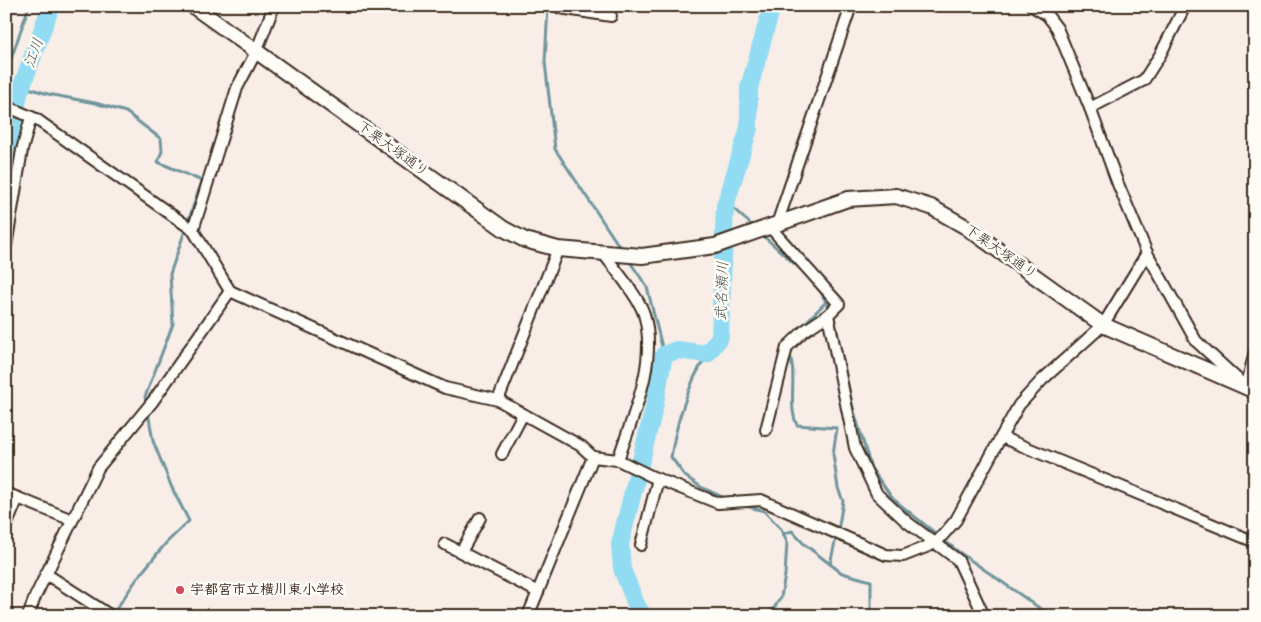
<svg xmlns="http://www.w3.org/2000/svg" width="1261" height="622" viewBox="0 0 1261 622" font-family="'Architects Daughter','Klee One',sans-serif">
	<style>
		.lines { fill: none; stroke-linecap: round; stroke-linejoin: round }
		.stream { stroke: #6f959d; stroke-width: 3 }
		.river { stroke: #91dcf2; stroke-width: 18 }
		.minor-casing { stroke: #3b2a1e; stroke-width: 14 }
		.tertiary-casing { stroke: #3b2a1e; stroke-width: 18 }
		.minor { stroke: #fdfcf7; stroke-width: 10 }
		.tertiary { stroke: #fdfcf7; stroke-width: 14 }
		.poi-dot { fill: #d1495b; stroke: #fdfcf7; stroke-width: 2 }
		.labels { text-anchor: middle; dominant-baseline: central; stroke-width: 5; stroke-linejoin: round; paint-order: stroke }
		.street-label { font-size: 14px; fill: #3b2a1e; stroke: #fdfcf7 }
		.poi-label { font-size: 14px; font-weight: bold; fill: #3b2a1e; stroke: #fdfcf7; text-anchor: start }
		.water-label { font-size: 15px; font-style: italic; fill: #505653; stroke: #fdfcf7 }
	</style>
	<rect width="100%" height="100%" fill="#f9ede7"/>
	<filter id="ink" filterUnits="userSpaceOnUse"><feTurbulence type="fractalNoise" baseFrequency=".02" numOctaves="2"/><feDisplacementMap in="SourceGraphic" scale="10" xChannelSelector="R" yChannelSelector="G"/><feConvolveMatrix kernelMatrix="1 2 1 2 8 2 1 2 1" color-interpolation-filters="sRGB"/></filter>
	<g filter="url(#ink)">
		<g class="lines">
			<!-- stream -->
			<g class="stream">
				<path d="M548,6l-3,56 10,87 66,100"/>
				<path d="M6,74l23,-68"/>
				<path d="M22,86l26,8 47,9 31,9 35,27 1,12 -4,11 44,19 -32,93 3,50 -28,73 2,9"/>
				<path d="M726,202l29,26"/>
				<path d="M761,234l44,39"/>
				<path d="M628,259l19,28 17,68"/>
				<path d="M809,278l12,14 13,26 19,90 18,60 22,31 63,51 95,66"/>
				<path d="M790,338l36,-36"/>
				<path d="M789,352c9,23 -2,53 8,73l40,3 -4,26 5,34 5,13 -4,24 -9,39 12,9 29,8v28l-2,7"/>
				<path d="M707,354c-4,8 -9,16 -13,24 -11,25 -19,52 -23,79l14,19 16,11 26,12"/>
				<path d="M742,505l22,6 17,18 6,13 -2,33 -4,22 -12,19"/>
				<path d="M783,534l9,-3 12,13 26,20"/>
				<path d="M112,615l27,-39 27,-33 23,-22 -17,-33 -19,-47 -5,-29"/>
			</g>
			<!-- river -->
			<g class="river">
				<path d="M6,160l13,-66 32,-88"/>
				<path d="M643,616l-7,-12 -14,-35 -2,-25 34,-136 10,-53 13,-5 30,4 13,-17 5,-131 24,-78v-40l23,-82"/>
			</g>
			<defs>
				<g id="minor">
					<path d="M560,6v2l51,8"/>
					<path d="M1032,6l15,9 10,13 33,80 28,76 29,69 49,88 50,46 9,-35"/>
					<path d="M6,106l30,13 157,111"/>
					<path d="M1090,108l54,-28 16,-25 25,-49"/>
					<path d="M777,224l74,-218"/>
					<path d="M769,226l70,78 -11,11 27,133 22,46 30,28 51,38 26,56"/>
					<path d="M6,246l16,-96 9,-33"/>
					<path d="M603,253c12,16 35,43 41,61 14,48 -11,101 -26,146"/>
					<path d="M230,291l215,97 53,12 83,46 12,11"/>
					<path d="M498,400l60,-151"/>
					<path d="M766,430l21,-83 17,-16 24,-16"/>
					<path d="M1001,437l254,105"/>
					<path d="M502,454l21,-40"/>
					<path d="M6,493l12,5"/>
					<path d="M6,526l12,-28 54,22"/>
					<path d="M445,544l93,48"/>
					<path d="M641,545l17,-66"/>
					<path d="M461,552l19,-34"/>
					<path d="M46,574l65,42"/>
					<path d="M28,616l7,-19 63,-129 55,-67 77,-110 -37,-61 44,-142 19,-36 18,-46"/>
					<path d="M528,616l65,-159 25,3 35,17 65,26 43,-3 125,55 17,1 33,-13 20,-23 45,-83 18,-32 23,-25 61,-55 44,-72"/>
				</g>
				<path id="tertiary" d="M193,6l311,223 21,11 33,9 84,7 73,-10 133,-47 48,-3 35,11 35,20 137,98 152,66"/>
			</defs>
			<!-- minor casing -->
			<use href="#minor" class="minor-casing"/>
			<!-- tertiary casing -->
			<use href="#tertiary" class="tertiary-casing"/>
			<!-- minor -->
			<use href="#minor" class="minor"/>
			<!-- tertiary -->
			<use href="#tertiary" class="tertiary"/>
		</g>
	</g>
	<!-- markers -->
	<circle class="poi-dot" cx="180" cy="590" r="5"/>
	<g class="labels">
		<!-- street labels -->
		<g class="street-label">
			<text transform="translate(393 149) rotate(36)">下栗大塚通り</text>
			<text transform="translate(1001 252) rotate(35)">下栗大塚通り</text>
		</g>
		<!-- poi labels -->
		<g class="poi-label">
			<text x="190" y="590">宇都宮市立横川東小学校</text>
		</g>
		<!-- water labels -->
		<g class="water-label">
			<text transform="translate(34 53) rotate(-70)">江川</text>
			<text transform="translate(722 291) rotate(-88)">武名瀬川</text>
		</g>
	</g>
	<!-- margin -->
	<rect width="1261" height="622" fill="none" stroke="#fdfcf7" stroke-width="25"/>
	<rect x="12" y="12" width="1236" height="597" fill="none" stroke="#3b2a1e" stroke-width="2" filter="url(#ink)"/>
</svg>
